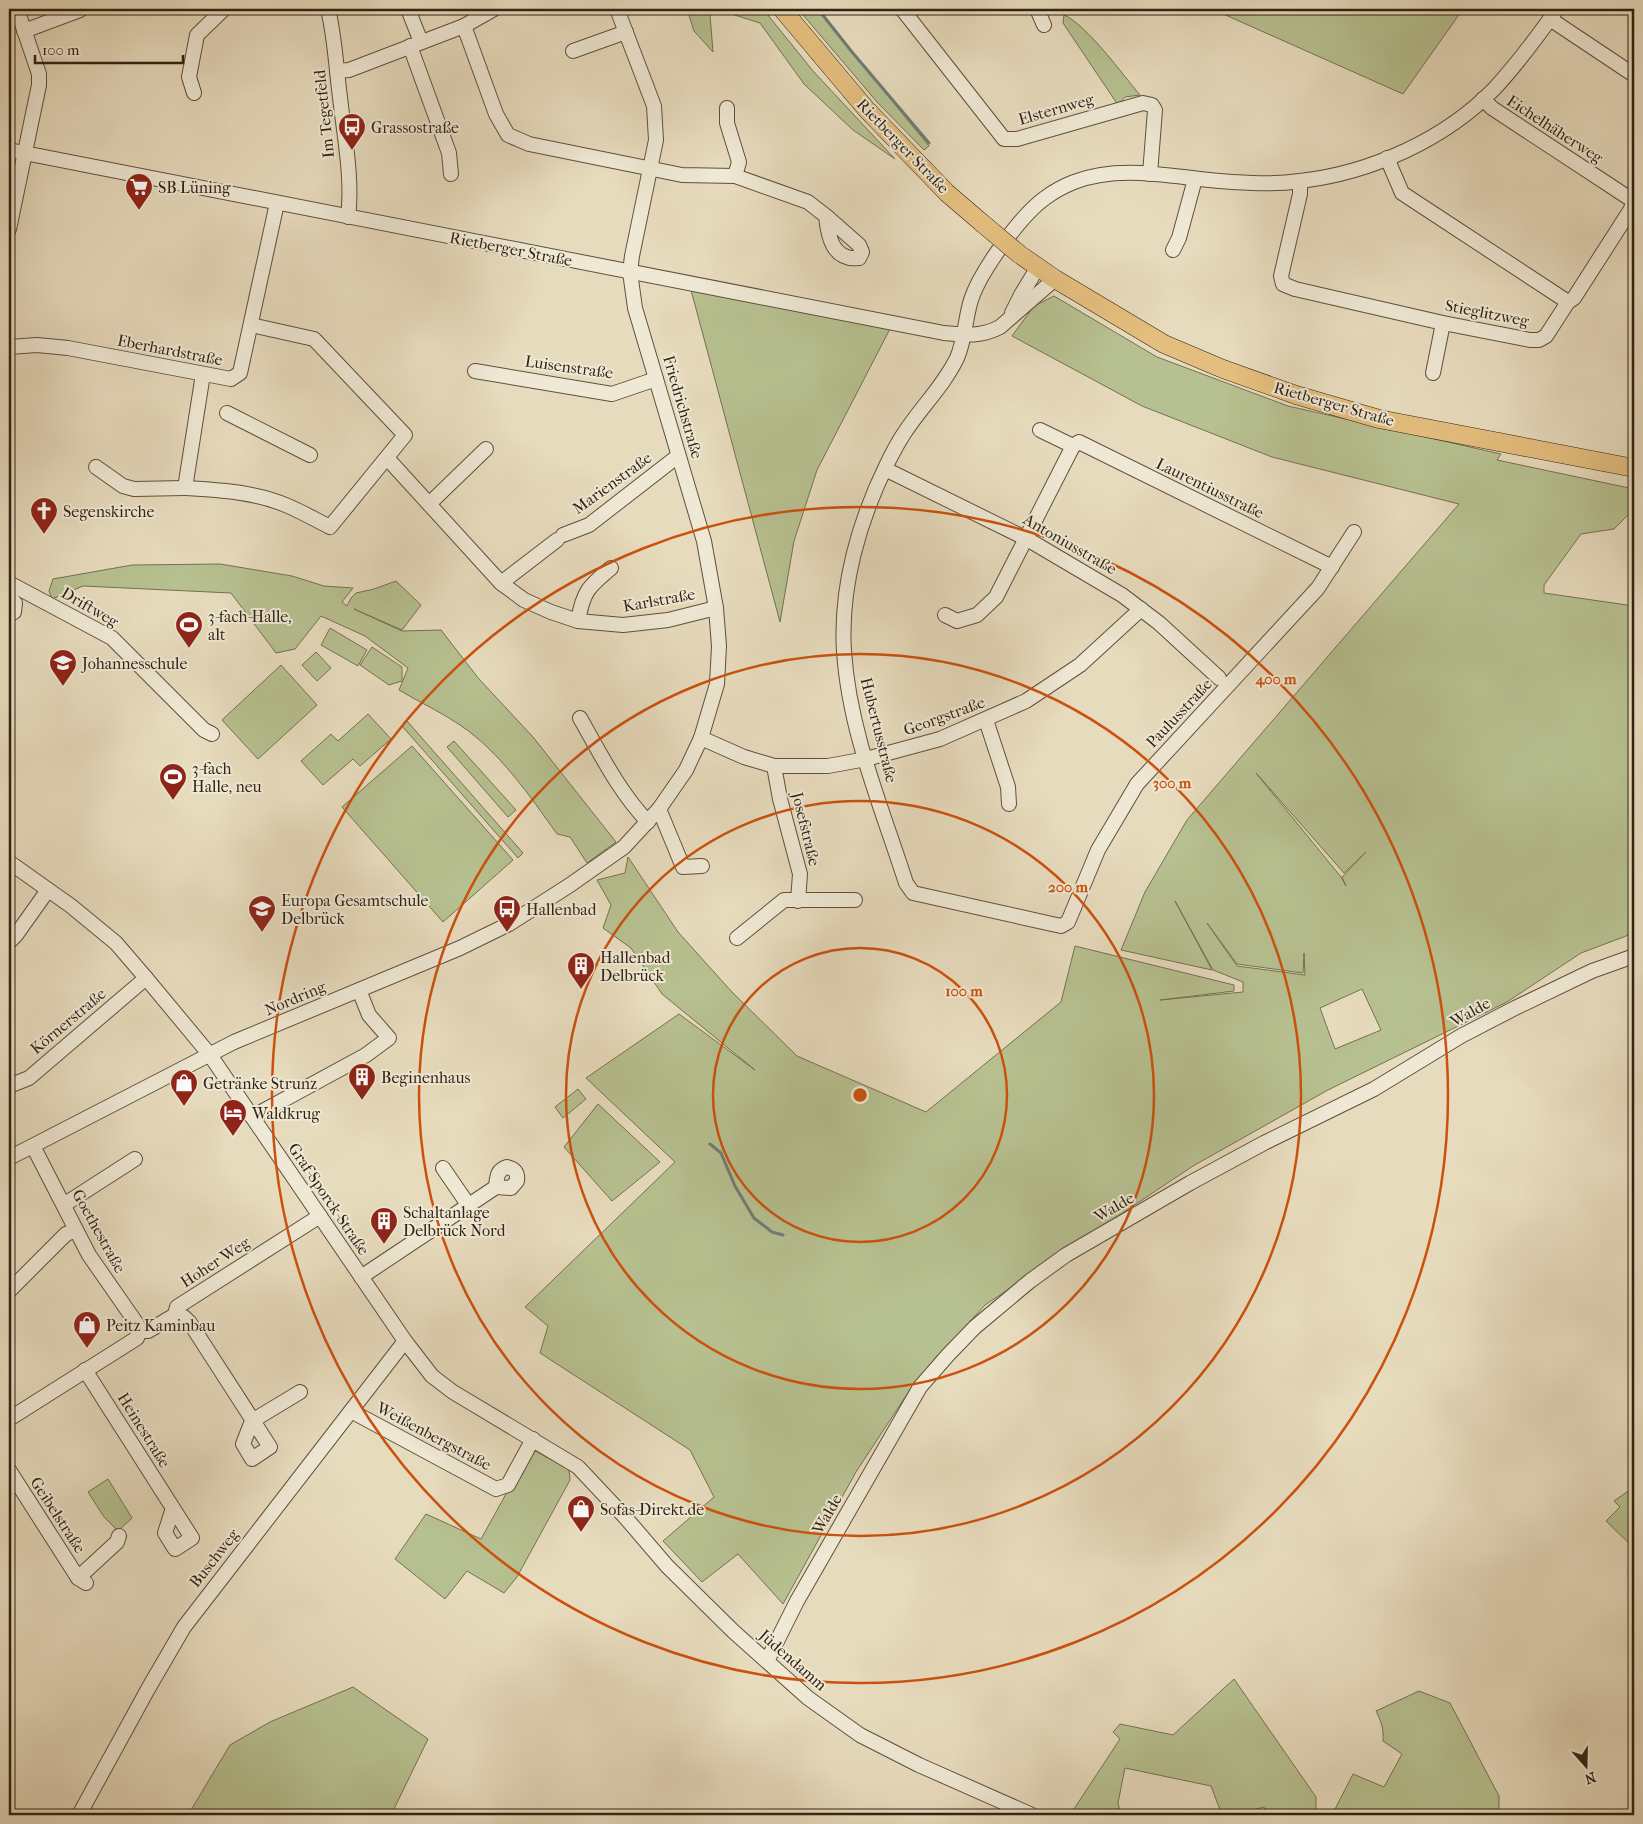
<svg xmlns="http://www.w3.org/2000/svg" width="1643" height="1824" viewBox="0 0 1643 1824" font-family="'IM FELL French Canon',serif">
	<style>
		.green { fill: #b7c090; stroke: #747152; fill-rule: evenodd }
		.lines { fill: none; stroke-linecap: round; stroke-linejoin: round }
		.stream { stroke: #6e7d74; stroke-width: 3 }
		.minor-casing { stroke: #5e503e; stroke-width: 16 }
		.major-casing { stroke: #302213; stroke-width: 19 }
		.minor { stroke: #efe8d4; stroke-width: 14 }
		.major { stroke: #e4be7e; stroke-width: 18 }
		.major-bridge-casing { stroke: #302213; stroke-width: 19; stroke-linecap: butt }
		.major-bridge { stroke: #e4be7e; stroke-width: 18 }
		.ring { fill: none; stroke: #cc510d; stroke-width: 2.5 }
		.labels { text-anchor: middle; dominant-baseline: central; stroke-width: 4; stroke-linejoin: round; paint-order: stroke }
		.street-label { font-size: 16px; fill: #302213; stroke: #efe8d4 }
		.poi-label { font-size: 16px; fill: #302213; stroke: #efe8d4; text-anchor: start }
		.centre { fill: #cc510d; stroke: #efe8d4; stroke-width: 2.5 }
		.ring-label { font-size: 15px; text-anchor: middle; font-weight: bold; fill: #cc510d; stroke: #efe8d4; stroke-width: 4; stroke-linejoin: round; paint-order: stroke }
	</style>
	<rect width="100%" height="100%" fill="#e7dbbd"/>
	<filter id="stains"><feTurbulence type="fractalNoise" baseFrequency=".004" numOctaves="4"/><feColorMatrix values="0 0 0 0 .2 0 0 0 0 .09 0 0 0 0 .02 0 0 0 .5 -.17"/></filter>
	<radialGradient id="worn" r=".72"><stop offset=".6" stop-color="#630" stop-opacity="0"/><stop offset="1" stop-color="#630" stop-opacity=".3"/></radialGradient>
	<!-- green -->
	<g class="green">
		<path d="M687,9h76l50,62 82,88 -42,-29 -49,-46 -44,-61 -35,-11 -15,3 3,37 -19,-21z"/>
		<path d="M798,9h19l112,137 -5,4 -47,-48z"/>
		<path d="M1212,9h251l-60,85z"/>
		<path d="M1064,15c22,9 59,60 76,80l-15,2 -7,8 -55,-82z"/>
		<path d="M691,290l200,37 -74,143 -23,71 -14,81z"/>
		<path d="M1054,296l103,61 131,49 213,48 -4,6 137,29v20l-20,20 -33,5 -37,51v8l90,13v327l-53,20 -74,49 -179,88 -135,76 -208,139 -70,77 -59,90 -73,132 -45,-50 -36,28 -39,-41 51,-44 -24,-47 -150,-97 8,-27 -23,-19 150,-145 -89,-84 93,-64 76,56 -93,-76 -31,-46 -28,-20 8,-23 -14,-25 28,-7 3,-16 50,75 54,60 65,64 129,56 135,-110 14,-56 159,39v6l-74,9 83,-8v-10l-30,-12 -38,-69 37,69 -91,-20 24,-58 42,-72 272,-316 -187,-47 -130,-51 -130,-70 22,-30zM1256,773l88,100 22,-21 -24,25 4,9 -5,-9zM1207,923l30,41 66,9 1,-20 1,22 -68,-9zM1362,989l19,41 -46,19 -15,-41z"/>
		<path d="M220,564l72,12 32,10 29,2 -11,14 5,4 4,-8 5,-5 18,-4 22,-8 25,24 -19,25 -48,-21 48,22 39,-1 38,49 54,58 83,105 -29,21 -17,-26 -13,-3c-28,-39 -57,-82 -97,-109 -19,-13 -41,-23 -61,-35l9,-22 -43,-32 -44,-20 -26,33 -19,4 -45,-60 -148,-7 -31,13 -3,-8 4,-12 79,-14z"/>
		<path d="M330,628l37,22 -9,16 -37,-21z"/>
		<path d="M372,647l30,20v14l-13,4 -29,-20z"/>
		<path d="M316,652l15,16 -14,13 -15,-16z"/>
		<path d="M281,665l36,40 -59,54 -36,-39z"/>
		<path d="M368,714l23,25 -31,27 -7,-7 -30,26 -22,-24 30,-27 7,7z"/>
		<path d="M407,721l116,132 -5,5 -116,-132z"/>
		<path d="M454,741l62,69 -8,7 -61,-70z"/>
		<path d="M412,746l101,114 -70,62 -101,-115z"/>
		<path d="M578,1089l8,10 -23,19 -8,-11z"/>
		<path d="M598,1104l62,58 -48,39 -48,-54z"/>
		<path d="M531,1449l38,20 1,11 -53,97 -13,16 -37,-22 -22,28 -50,-40 31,-45 55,25z"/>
		<path d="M108,1479l24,39 -14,13 -14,-14 -16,-25z"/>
		<path d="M1634,1487v61l-28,-27 14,-14 -6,-6z"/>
		<path d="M1234,1679l82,118v18h-49l-3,-8 -30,8h-12l-11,-29 -86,-18 -7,35 3,12h-51l50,-76 -7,-7 7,-8 53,11z"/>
		<path d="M353,1687l75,52 -37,76h-203l42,-70 40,-23z"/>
		<path d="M1419,1691l31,12 49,93v19h-167l21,-41 31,13 18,-33 -19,-13c1,-12 -2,-20 -7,-30z"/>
	</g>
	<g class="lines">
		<!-- stream -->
		<g class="stream">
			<path d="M818,9l34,43 77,91"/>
			<path d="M710,1144l11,9 14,33 19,32 18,14 11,3"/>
		</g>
		<defs>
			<g id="minor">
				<path d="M328,9c7,29 8,58 12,88 4,38 13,82 8,120"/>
				<path d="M408,9l13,33"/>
				<path d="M902,9l102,130h13l126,-36 9,2 3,5 -5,64"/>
				<path d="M1037,9l7,16"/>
				<path d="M1550,19l84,56"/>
				<path d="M464,26l32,88 12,21 21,9 153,31 53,1 73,26 18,14 33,29 3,7 -3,6c-26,3 -31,-21 -33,-42"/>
				<path d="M24,31l56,-21"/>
				<path d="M410,46l39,107 2,21"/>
				<path d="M573,51l53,-19"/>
				<path d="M337,71l12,-1 115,-44 30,-17"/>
				<path d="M194,93l-5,-16 8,-42 27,-26"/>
				<path d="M1483,99l9,9 140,92"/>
				<path d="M727,108v15l12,39 -4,14"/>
				<path d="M9,150l935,183c21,2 37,4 56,-6l55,-48"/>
				<path d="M1300,181v13l-19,82 2,8 12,5 148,34 87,17h9l7,-4 22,-34 -166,-109 -15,-35"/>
				<path d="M9,229l30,-144v-11l-22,-65"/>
				<path d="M1173,250l6,-12 16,-59"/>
				<path d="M1568,302l6,-4 57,-89 3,-12"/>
				<path d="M1012,313l9,-18 17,-28"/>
				<path d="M9,347l28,-2 31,3 163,31 9,-6 37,-170"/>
				<path d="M475,371l137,23 44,-15"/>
				<path d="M1433,373l10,-50"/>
				<path d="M203,374l-18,114c35,2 71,4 103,18 14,6 28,14 42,21l75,-92 -91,-96 -63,-14"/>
				<path d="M227,413l83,42"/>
				<path d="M1040,430l33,16 6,-4 253,125"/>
				<path d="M387,458l114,125 23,17 27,12 27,9 45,4 45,-5 48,-12"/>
				<path d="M96,467l27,19 11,3 51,-1"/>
				<path d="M885,469l142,70 95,56 37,28 60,55"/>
				<path d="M429,504l57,-55"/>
				<path d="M1354,532l-36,56 -181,196 -39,66 -30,72 -7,4 -148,-33 -7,-10c-24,-75 -57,-152 -62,-232 -4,-64 15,-130 43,-187 5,-10 10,-20 16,-29 17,-27 40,-48 54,-77 8,-18 8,-39 14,-58 9,-28 49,-84 74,-102 8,-6 19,-12 29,-16 46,-18 98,-5 146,-1 26,2 53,4 80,0 70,-8 145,-41 195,-93 23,-25 43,-52 62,-79"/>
				<path d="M563,535l26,-10 89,-69"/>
				<path d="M9,583l103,55 92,92 8,4"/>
				<path d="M501,583l56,-43"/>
				<path d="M9,615l5,-3 1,-9 -6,-7"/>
				<path d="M945,615l12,6 20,-6 19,-18 77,-151"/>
				<path d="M578,621c5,-29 10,-34 33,-53"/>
				<path d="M580,718c20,35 39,74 68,104"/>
				<path d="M986,720l22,67 1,17"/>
				<path d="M701,738l43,19 30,9h54l38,-7 74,-20 86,-38 54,-36 61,-56"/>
				<path d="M774,766l6,33 20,75 -2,27"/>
				<path d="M659,809l24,58 19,-1"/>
				<path d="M9,862l62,44 45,37 30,35 64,77 195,286 27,35 21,16 125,75 47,50 42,49 67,66 74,66 52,37 59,30 113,50"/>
				<path d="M737,938l47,-38h71"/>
				<path d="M9,942l7,-7 32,-45"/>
				<path d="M9,1086l20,-8 117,-100"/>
				<path d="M252,1117l114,-62 23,-17 -20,-23 -10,-25"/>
				<path d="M33,1146l56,109 48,69 2,7"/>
				<path d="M9,1158l225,-116 226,-94 49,-24 61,-39 54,-38 35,-38 27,-39 15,-32 16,-54 2,-38 -3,-38 -12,-67 -69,-233 -5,-36 2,-16 24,-116 -2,-34 -37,-97"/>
				<path d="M443,1168l26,38"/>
				<path d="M65,1204l70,-45"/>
				<path d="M361,1277l135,-90 15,1 6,-7c1,-8 -2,-12 -10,-14 -10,3 -10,10 -11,20"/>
				<path d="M9,1291l57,-57 10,-4"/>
				<path d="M175,1315l9,2 6,6 80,124 -18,12 -9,-15 9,-23 48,-29"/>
				<path d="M139,1331h9l27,-16 2,-8 143,-91"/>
				<path d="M85,1370l107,168 -17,11 -10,-16 8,-25"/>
				<path d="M351,1411l145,78 12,-4 25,-46"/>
				<path d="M9,1419l128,-81 2,-7"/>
				<path d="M9,1470l69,108 8,5"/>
				<path d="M78,1578l39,-36 2,-6"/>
				<path d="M767,1661l30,-60 123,-214 28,-32 27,-28 55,-46 36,-26 124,-72 74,-40 110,-54 87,-53 54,-28 77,-37 42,-15"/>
				<path d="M79,1815l69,-126 36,-62 221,-286"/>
			</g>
			<g id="major">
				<path d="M782,9l85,101 80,83 35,30"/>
				<path d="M1019,254l36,25 109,65 59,25 73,26 83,24 255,49"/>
			</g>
		</defs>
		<!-- minor casing -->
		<use href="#minor" class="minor-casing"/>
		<!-- major casing -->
		<use href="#major" class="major-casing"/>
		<!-- minor -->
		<use href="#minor" class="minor"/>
		<!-- major -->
		<use href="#major" class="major"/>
		<defs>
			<path id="major-bridge" d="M982,223l37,31"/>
		</defs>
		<!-- major-bridge casing -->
		<use href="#major-bridge" class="major-bridge-casing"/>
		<!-- major-bridge -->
		<use href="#major-bridge" class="major-bridge"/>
	</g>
	<!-- distance rings -->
	<g class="ring">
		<circle cx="860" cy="1095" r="147"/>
		<circle cx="860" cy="1095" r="294"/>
		<circle cx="860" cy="1095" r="441"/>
		<circle cx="860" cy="1095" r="588"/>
	</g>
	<!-- icons -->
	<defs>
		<symbol id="bus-pin" viewBox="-11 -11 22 30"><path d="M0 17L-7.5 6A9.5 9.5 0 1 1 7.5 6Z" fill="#8f2418" stroke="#efe8d4"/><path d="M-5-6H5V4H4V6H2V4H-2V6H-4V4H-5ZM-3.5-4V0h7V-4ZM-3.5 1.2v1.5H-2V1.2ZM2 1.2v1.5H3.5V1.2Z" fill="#fff"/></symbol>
		<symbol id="supermarket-pin" viewBox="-11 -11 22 30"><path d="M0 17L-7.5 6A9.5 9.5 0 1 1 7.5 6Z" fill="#8f2418" stroke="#efe8d4"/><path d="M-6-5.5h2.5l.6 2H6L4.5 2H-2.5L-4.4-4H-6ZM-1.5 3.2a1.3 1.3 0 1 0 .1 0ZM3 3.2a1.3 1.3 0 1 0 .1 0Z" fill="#fff"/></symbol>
		<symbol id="church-pin" viewBox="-11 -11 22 30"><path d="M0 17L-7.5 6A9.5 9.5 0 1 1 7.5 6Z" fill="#8f2418" stroke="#efe8d4"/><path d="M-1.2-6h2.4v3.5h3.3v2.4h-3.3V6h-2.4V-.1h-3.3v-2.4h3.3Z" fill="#fff"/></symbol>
		<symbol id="stadium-pin" viewBox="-11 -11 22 30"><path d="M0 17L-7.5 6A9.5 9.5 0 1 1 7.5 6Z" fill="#8f2418" stroke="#efe8d4"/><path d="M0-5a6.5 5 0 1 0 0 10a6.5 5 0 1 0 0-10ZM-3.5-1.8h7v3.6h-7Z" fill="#fff"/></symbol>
		<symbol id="school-pin" viewBox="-11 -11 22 30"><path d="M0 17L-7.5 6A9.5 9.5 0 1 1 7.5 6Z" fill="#8f2418" stroke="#efe8d4"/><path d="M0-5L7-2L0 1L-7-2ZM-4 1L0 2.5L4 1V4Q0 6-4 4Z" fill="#fff"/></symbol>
		<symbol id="building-pin" viewBox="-11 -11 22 30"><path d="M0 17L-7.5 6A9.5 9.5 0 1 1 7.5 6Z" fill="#8f2418" stroke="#efe8d4"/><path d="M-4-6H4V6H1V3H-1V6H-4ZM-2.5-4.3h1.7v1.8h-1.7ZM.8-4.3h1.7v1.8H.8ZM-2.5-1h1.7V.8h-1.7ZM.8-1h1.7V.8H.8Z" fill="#fff"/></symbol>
		<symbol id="shop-pin" viewBox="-11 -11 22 30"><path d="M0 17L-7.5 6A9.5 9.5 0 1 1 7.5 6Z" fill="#8f2418" stroke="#efe8d4"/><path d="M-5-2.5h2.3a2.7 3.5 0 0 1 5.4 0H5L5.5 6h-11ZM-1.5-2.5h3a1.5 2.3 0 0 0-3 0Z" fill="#fff"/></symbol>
		<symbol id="hotel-pin" viewBox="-11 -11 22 30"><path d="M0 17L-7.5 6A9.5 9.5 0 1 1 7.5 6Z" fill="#8f2418" stroke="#efe8d4"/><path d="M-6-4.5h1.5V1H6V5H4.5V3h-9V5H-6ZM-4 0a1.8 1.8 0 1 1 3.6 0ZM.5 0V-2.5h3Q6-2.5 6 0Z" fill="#fff"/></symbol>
	</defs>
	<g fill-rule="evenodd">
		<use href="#bus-pin" x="336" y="111" width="32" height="43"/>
		<use href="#supermarket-pin" x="123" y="171" width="32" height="43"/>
		<use href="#church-pin" x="28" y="495" width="32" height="43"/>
		<use href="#stadium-pin" x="173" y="609" width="32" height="43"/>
		<use href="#school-pin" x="47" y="647" width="32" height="43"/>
		<use href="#stadium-pin" x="157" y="761" width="32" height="43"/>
		<use href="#school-pin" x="246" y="893" width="32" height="43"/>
		<use href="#bus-pin" x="491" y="893" width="32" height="43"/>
		<use href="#building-pin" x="565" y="950" width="32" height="43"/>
		<use href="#building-pin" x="346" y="1061" width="32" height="43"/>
		<use href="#shop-pin" x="168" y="1067" width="32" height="43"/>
		<use href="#hotel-pin" x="217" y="1097" width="32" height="43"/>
		<use href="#building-pin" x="368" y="1205" width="32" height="43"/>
		<use href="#shop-pin" x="71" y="1309" width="32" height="43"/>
		<use href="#shop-pin" x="565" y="1493" width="32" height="43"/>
	</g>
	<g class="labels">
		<!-- street labels -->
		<g class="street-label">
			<text transform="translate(1056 109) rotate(-16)">Elsternweg</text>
			<text transform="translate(324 114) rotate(-96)">Im Tegetfeld</text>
			<text transform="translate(1555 129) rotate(33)">Eichelhäherweg</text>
			<text transform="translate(903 146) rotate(46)">Rietberger Straße</text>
			<text transform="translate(511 249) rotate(11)">Rietberger Straße</text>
			<text transform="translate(1487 313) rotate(11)">Stieglitzweg</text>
			<text transform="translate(170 350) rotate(11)">Eberhardstraße</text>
			<text transform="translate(569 367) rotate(8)">Luisenstraße</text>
			<text transform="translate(1334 404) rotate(16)">Rietberger Straße</text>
			<text transform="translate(683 407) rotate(74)">Friedrichstraße</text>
			<text transform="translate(612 483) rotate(-36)">Marienstraße</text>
			<text transform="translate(1210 488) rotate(26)">Laurentiusstraße</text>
			<text transform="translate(1070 544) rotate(30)">Antoniusstraße</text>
			<text transform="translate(659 600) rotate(-10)">Karlstraße</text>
			<text transform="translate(90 607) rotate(30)">Driftweg</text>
			<text transform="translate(1179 713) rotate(-47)">Paulusstraße</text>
			<text transform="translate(944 716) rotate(-20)">Georgstraße</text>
			<text transform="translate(879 730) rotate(76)">Hubertusstraße</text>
			<text transform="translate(806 829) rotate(76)">Josefstraße</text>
			<text transform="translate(295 998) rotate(-23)">Nordring</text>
			<text transform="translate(1470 1012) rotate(-29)">Walde</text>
			<text transform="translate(68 1021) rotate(-40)">Körnerstraße</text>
			<text transform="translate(329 1199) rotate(56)">Graf-Sporck-Straße</text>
			<text transform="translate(1114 1207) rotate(-30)">Walde</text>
			<text transform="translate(99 1231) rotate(61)">Goethestraße</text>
			<text transform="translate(215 1262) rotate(-33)">Hoher Weg</text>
			<text transform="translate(144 1430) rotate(58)">Heinestraße</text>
			<text transform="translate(434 1436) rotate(28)">Weißenbergstraße</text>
			<text transform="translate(827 1514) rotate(-60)">Walde</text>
			<text transform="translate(58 1515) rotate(57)">Geibelstraße</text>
			<text transform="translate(214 1558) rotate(-52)">Buschweg</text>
			<text transform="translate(793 1660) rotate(41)">Jüdendamm</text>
		</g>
		<!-- poi labels -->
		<g class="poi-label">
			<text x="371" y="127">Grassostraße</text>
			<text x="158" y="187">SB Lüning</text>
			<text x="63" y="511">Segenskirche</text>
			<text x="208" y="616">3-fach-Halle,<tspan x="208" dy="18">alt</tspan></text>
			<text x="82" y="663">Johannesschule</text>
			<text x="192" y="768">3-fach<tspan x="192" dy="18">Halle, neu</tspan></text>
			<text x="281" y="900">Europa Gesamtschule<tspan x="281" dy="18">Delbrück</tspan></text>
			<text x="526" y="909">Hallenbad</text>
			<text x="600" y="957">Hallenbad<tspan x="600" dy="18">Delbrück</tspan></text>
			<text x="381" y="1077">Beginenhaus</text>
			<text x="203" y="1083">Getränke Strunz</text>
			<text x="252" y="1113">Waldkrug</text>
			<text x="403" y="1212">Schaltanlage<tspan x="403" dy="18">Delbrück Nord</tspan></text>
			<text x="106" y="1325">Peitz Kaminbau</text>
			<text x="600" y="1509">Sofas-Direkt.de</text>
		</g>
	</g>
	<circle cx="860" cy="1095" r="8" class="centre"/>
	<g class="ring-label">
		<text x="1276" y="684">400 m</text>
		<text x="1172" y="788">300 m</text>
		<text x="1068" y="892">200 m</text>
		<text x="964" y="996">100 m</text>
	</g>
	<!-- margin -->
	<rect width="1643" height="1824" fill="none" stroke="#e7dbbd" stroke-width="30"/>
	<rect x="10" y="10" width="1623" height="1804" fill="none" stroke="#302213" stroke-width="2.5"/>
	<rect x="15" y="15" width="1613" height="1794" fill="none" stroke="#302213"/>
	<!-- north arrow -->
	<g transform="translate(1586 1766) rotate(160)" stroke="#efe8d4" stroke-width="4" paint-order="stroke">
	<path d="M0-4L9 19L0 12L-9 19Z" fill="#302213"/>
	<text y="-8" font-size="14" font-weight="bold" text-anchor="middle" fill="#302213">N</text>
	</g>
	<!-- scale -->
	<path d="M35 55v8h148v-8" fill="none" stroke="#302213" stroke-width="2.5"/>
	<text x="42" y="55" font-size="15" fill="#302213" stroke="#efe8d4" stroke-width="4" paint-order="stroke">100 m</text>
	<rect width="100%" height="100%" filter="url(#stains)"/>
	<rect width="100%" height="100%" fill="url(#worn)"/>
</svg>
